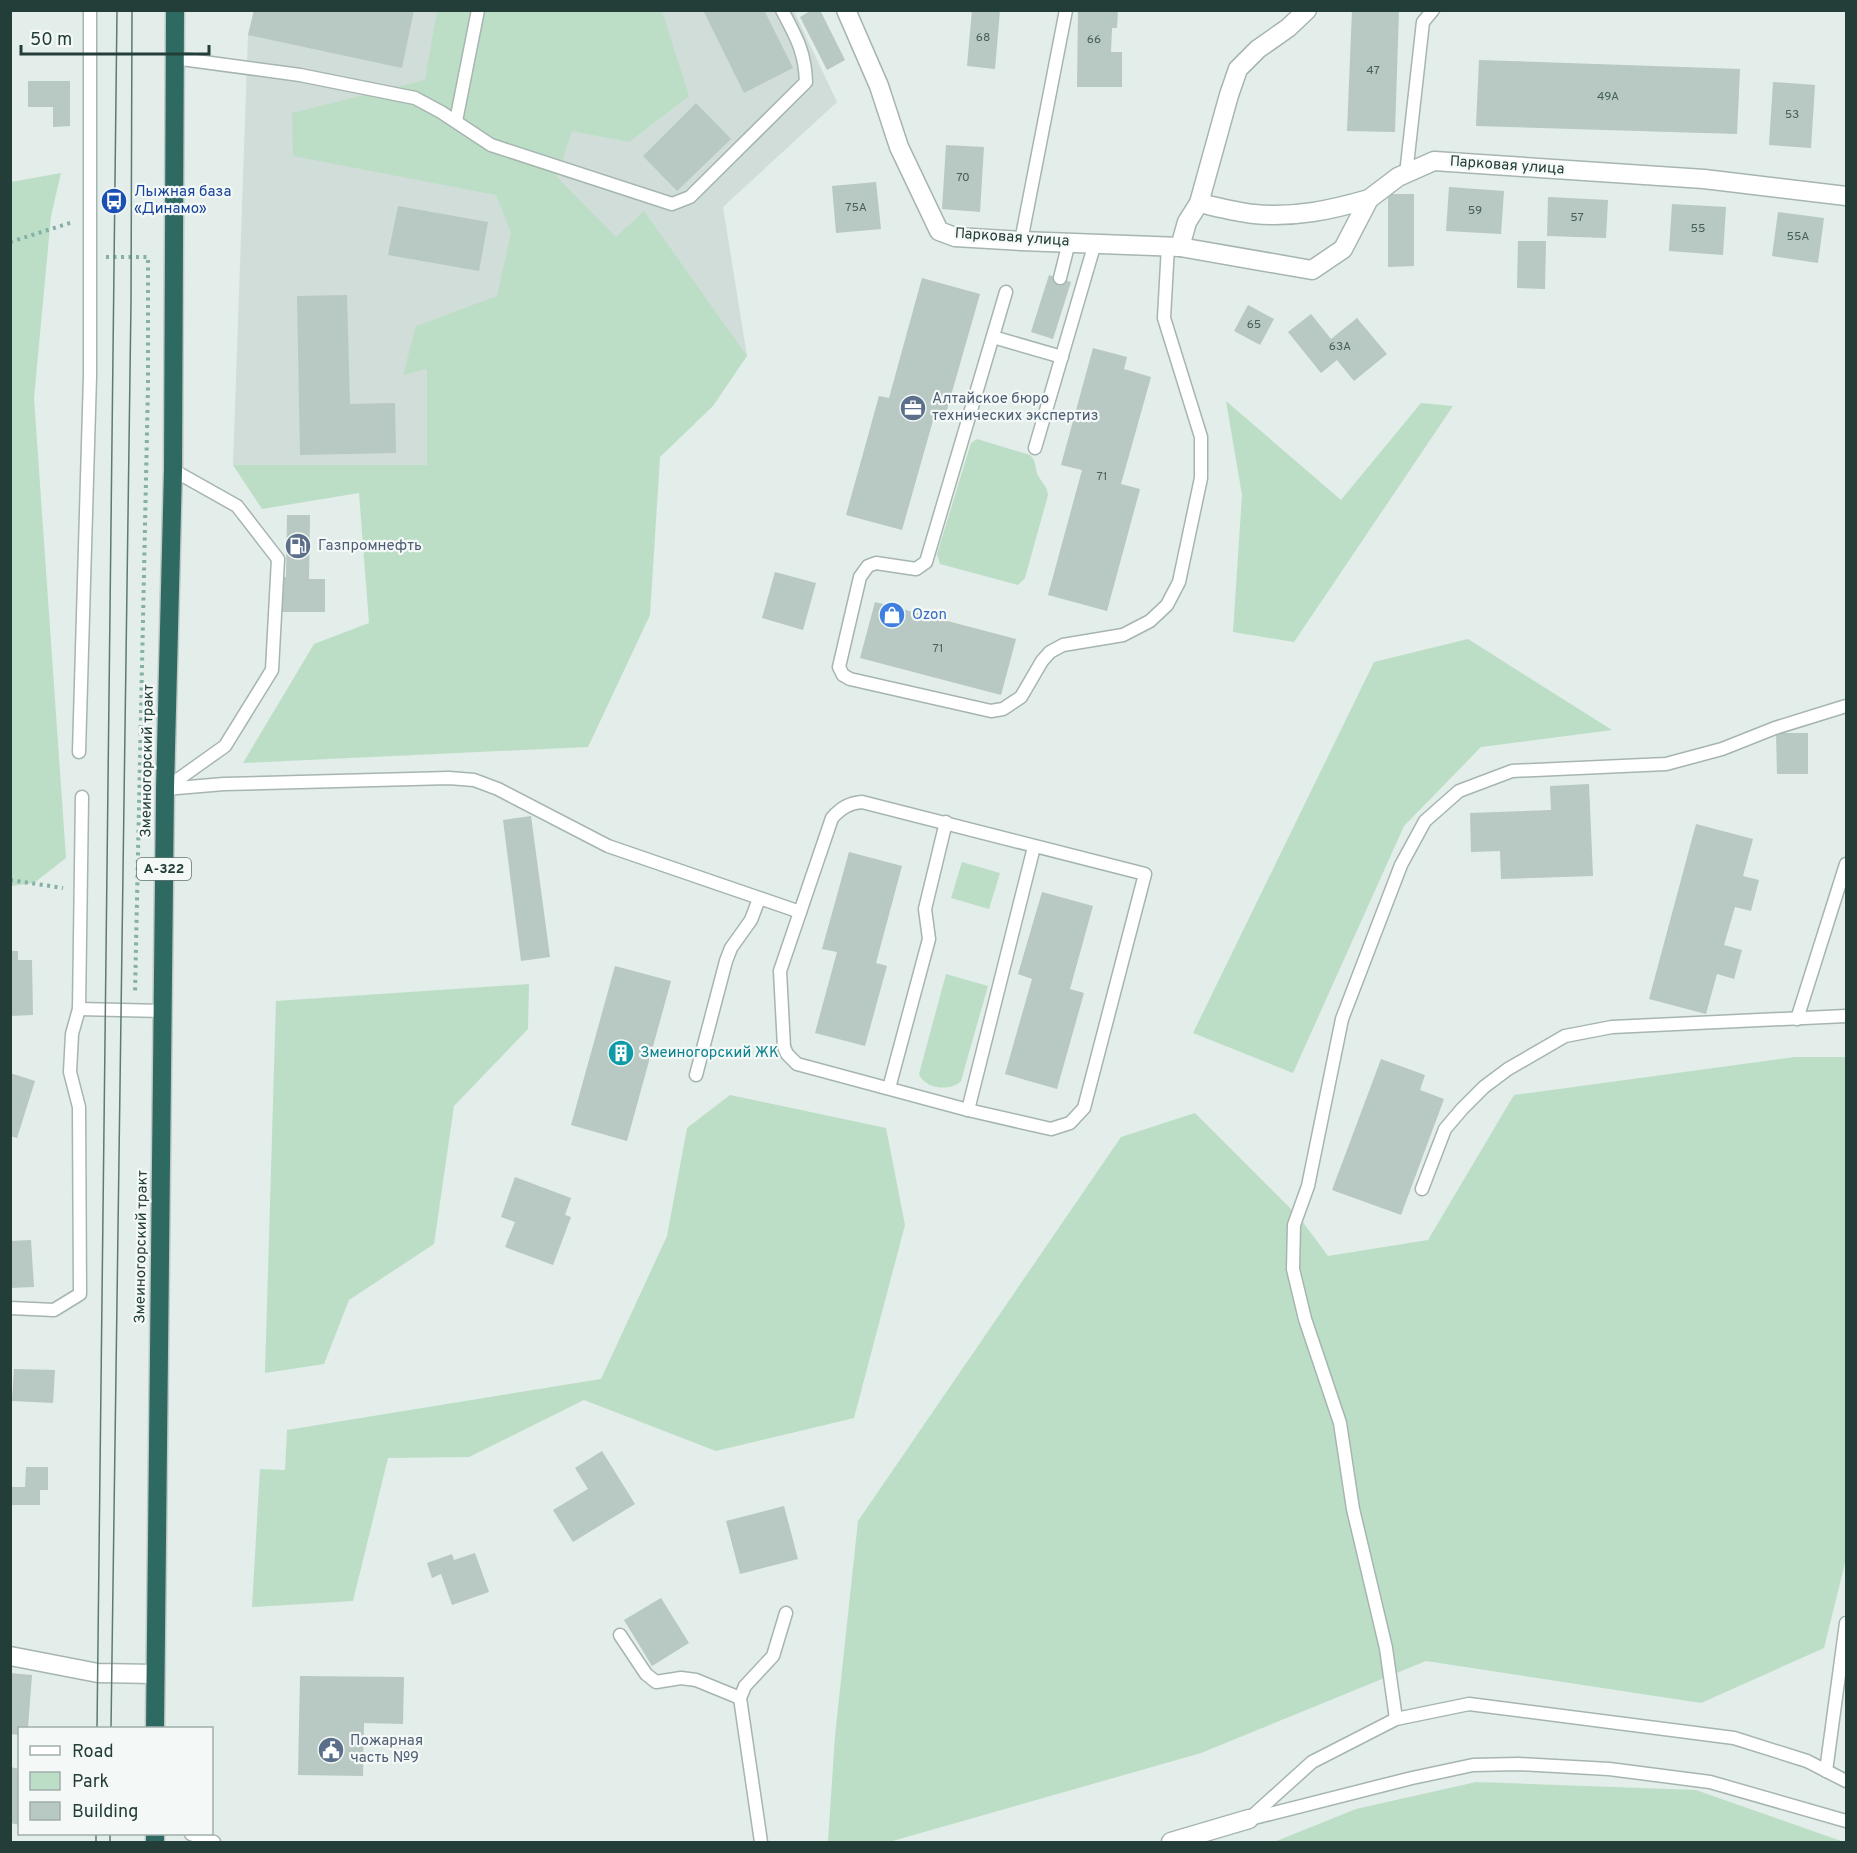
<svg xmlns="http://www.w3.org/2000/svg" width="1857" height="1853" viewBox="0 0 1857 1853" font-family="Overpass,sans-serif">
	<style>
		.built { fill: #d1ddd8 }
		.green { fill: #bcdec7 }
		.building { fill: #b8c8c2 }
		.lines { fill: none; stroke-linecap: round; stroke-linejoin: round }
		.lane-casing { stroke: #a6b5b0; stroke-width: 15 }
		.street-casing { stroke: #a6b5b0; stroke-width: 21 }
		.highway-casing { stroke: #c1c9c7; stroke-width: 21 }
		.path { stroke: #84b0a5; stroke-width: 4; stroke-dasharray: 3 4.5; stroke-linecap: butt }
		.lane { stroke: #fff; stroke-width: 12 }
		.street { stroke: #fff; stroke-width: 18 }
		.highway { stroke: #2e6a61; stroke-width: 18 }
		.tram { stroke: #5d7a74; stroke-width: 1.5 }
		.labels { text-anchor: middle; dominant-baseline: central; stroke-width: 4.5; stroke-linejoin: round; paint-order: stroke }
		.number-label { font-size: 12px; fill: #48605a }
		.shield { fill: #f4f9f7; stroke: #627671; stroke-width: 1.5 }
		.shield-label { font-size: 14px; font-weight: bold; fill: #233e38 }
		.street-label { font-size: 15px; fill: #233e38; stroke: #f4f9f7 }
		.transit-label { font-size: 15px; fill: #164399; stroke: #f4f9f7; text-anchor: start }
		.service-label { font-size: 15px; fill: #4e5e75; stroke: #f4f9f7; text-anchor: start }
		.shop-label { font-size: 15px; fill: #366cbe; stroke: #f4f9f7; text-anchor: start }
		.culture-label { font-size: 15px; fill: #0d838f; stroke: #f4f9f7; text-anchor: start }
	</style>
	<rect width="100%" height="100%" fill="#e3ede9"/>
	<!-- built -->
	<path class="built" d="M254,11h540l43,91 -114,105 24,149 -320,109h-194l15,-430z"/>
	<!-- green -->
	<g class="green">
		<path d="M437,11h225l27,85 -60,46 -57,-11 -15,46 59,60 28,-26 103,145 -34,50 -53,51 -10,158 -62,132 -345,16 71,-119 55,-21 -10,-130 -97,16 -29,-44h194v-96l-24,6 13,-49 81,-30 14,-63 -15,-38 -203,-39 -1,-43 133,-33z"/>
		<path d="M61,173l-10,43 -17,182 32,460 -32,25 -23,3v-704z"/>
		<path d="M1226,401l115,99 80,-97 32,3 -159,236 -61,-10 9,-137z"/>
		<path d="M977,439l53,16c8,8 4,15 9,22 4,7 8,9 9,18l-23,83 -7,7 -78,-21 -3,-10 34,-111z"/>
		<path d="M1468,639l144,91 -131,17 -77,79 -111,247 -100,-40 181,-371z"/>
		<path d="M962,862l38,11 -11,36 -38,-11z"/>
		<path d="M946,974l42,12 -27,95c-11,11 -36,8 -42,-7z"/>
		<path d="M529,984l-1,45 -74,77 -20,138 -85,56 -25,64 -59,9 11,-372z"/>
		<path d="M1794,1057h52v502l-22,89 -123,55 -275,-42 -225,92 -312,89h-61l7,-106 23,-215 263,-384 74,-24 104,104 29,39 100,-16 86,-145z"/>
		<path d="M730,1095l156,33 19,97 -51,193 -138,33 -132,-51 -115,57 -81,1 -35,143 -101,6 8,-138 25,1 2,-40 314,-51 66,-143 20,-108z"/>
		<path d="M1476,1782l220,8 148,52h-570l82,-33z"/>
	</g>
	<!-- building -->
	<g class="building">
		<path d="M254,10h160l-12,58 -154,-33z"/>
		<path d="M703,10h61l29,58 -49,25z"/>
		<path d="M812,10h8l25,50 -18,10 -27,-53z"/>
		<path d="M972,10h28l-5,59 -28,-3z"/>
		<path d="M1078,10h40l-1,18h-5l-1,24h11v35h-45z"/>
		<path d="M1352,10h47l-4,122 -48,-1z"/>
		<path d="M1479,60l261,9 -3,65 -261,-8z"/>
		<path d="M28,81h42v45l-17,1v-20h-25z"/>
		<path d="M1773,82l42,3 -4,63 -42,-3z"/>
		<path d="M696,103l35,36 -54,52 -34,-35z"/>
		<path d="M946,145l38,2 -4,65 -38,-3z"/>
		<path d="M876,182l5,47 -45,4 -4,-47z"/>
		<path d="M1449,187l55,4 -3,43 -55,-3z"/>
		<path d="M1388,194h26v72l-26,1z"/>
		<path d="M1548,197l60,3 -2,38 -59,-2z"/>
		<path d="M1672,204l54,3 -3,48 -54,-4z"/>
		<path d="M398,206l90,16 -9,49 -91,-16z"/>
		<path d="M1778,212l46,6 -6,45 -46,-7z"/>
		<path d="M1518,241h28l-1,48 -28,-1z"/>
		<path d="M1049,275l22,7 -18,57 -22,-7z"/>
		<path d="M922,278l58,16 -34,119 -10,-3 -34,120 -56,-15 33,-119 10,2z"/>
		<path d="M347,295l3,109 45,-1 1,50 -96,2 -3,-159z"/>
		<path d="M1248,305l26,14 -14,26 -26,-14z"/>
		<path d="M1311,314l20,25 26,-21 30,36 -33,27 -17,-21 -16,13 -33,-41z"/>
		<path d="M1093,348l34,9 -3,12 27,8 -30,107 19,5 -33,122 -59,-16 34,-125 -21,-5z"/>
		<path d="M287,515h23l-1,64h16v33h-45v-35h6z"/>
		<path d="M775,572l41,11 -13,47 -41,-12z"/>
		<path d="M875,602l141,37 -15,56 -141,-37z"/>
		<path d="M1776,733h32v41h-31z"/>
		<path d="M1589,784l4,92 -92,3 -1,-28 -29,1 -1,-39 81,-3 -1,-24z"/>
		<path d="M531,816l19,141 -29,4 -18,-141z"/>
		<path d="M1696,824l57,15 -10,37 16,4 -8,31 -16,-4 -11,38 18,5 -8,29 -17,-5 -11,40 -57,-15z"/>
		<path d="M849,852l53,14 -26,97 11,3 -22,80 -50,-13 22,-81 -15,-3z"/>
		<path d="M1042,892l51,14 -23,83 14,4 -27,96 -52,-15 27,-95 -14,-5z"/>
		<path d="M10,951h8v9h14l1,55 -23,1z"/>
		<path d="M615,966l56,15 -44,160 -56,-16z"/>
		<path d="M1381,1059l44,16 -5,15 24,9 -43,116 -69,-25z"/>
		<path d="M10,1073l25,8 -18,57 -7,-2z"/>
		<path d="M515,1177l56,21 -6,17 6,2 -18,48 -48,-18 10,-25 -14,-5z"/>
		<path d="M31,1240l3,47 -24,1v-47z"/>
		<path d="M14,1369l41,1 -2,33 -41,-2z"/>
		<path d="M602,1451l33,53 -62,38 -20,-32 35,-21 -13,-21z"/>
		<path d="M26,1467h22v23h-8v15h-30v-18h15z"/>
		<path d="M784,1506l14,53 -58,15 -14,-53z"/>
		<path d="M475,1553l14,39 -37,13 -11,-31 -9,4 -5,-15 25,-9 2,6z"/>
		<path d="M661,1598l28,45 -37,23 -28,-46z"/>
		<path d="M10,1673l22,2 -4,53h-8v7l-10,-1z"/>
		<path d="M300,1676l104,1 -1,47 -39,-1 -1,53 -65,-1z"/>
		<path d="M10,1767l10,2v56l-10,-2z"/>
	</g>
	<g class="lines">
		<defs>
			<g id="lane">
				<path d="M174,58l126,17 115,23 26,14 50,33 181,59 18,-7 116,-115c-1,-31 -10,-45 -24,-72"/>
				<path d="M456,121l22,-111"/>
				<path d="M1406,174l17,-152 10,-12"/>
				<path d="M1021,241l45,-231"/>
				<path d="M1060,278l9,-36"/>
				<path d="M1006,292l-80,270 -10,7 -40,-6 -8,3 -8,11 -21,90 4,8 7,4 141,32 12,-2 18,-12 21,-36 8,-9 13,-7 60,-10 27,-14 17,-16 12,-23 22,-104v-41l-37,-119 4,-72"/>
				<path d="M993,337l69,20"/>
				<path d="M1035,448l60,-205"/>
				<path d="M79,752l11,-376v-366"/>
				<path d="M166,788l59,-42 47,-76 6,-111 -41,-53 -64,-36"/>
				<path d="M165,789l59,-5 225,-6 25,2 24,9 110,57 192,66"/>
				<path d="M862,802l283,72 -61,234 -14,15 -19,6 -83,-19 -171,-46 -10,-10 -3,-7 -4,-76 52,-153c9,-10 17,-15 30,-16z"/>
				<path d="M79,1009l84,2"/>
				<path d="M1797,1019l49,-155"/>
				<path d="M696,1075l30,-114 5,-13 20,-28 8,-21"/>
				<path d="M889,1088l40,-149 -4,-30 21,-87"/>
				<path d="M968,1110l66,-263"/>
				<path d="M1422,1189l23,-60 17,-20 22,-22 24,-18 57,-33 47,-9 234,-11"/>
				<path d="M10,1308l44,2 26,-16 -1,-187 -9,-35 2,-38 7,-25 3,-212"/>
				<path d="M620,1635l26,39 10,8 25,-4 15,2 44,18"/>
				<path d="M1396,1719l-10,-71 -33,-139 -13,-86 -35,-104 -12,-50 1,-44 14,-39 34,-167 59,-154 24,-44 34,-30 53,-20 154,-7 56,-15 53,-21 71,-22"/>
				<path d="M1826,1771l20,-148"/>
				<path d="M1249,1819l63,-57 84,-43 73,-15 265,34 73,23 39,20"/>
				<path d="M1250,1819l162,-41 61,-13 46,-1 90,5 101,13 136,39"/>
				<path d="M191,1834l23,8"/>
				<path d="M761,1842l-21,-144 5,-12 28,-30 13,-43"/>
			</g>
			<g id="street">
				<path d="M846,10l33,76 20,61 40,84 16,6 66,4 159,6 7,-25 12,-19 30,-108 9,-26 20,-20 30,-21 19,-18"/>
				<path d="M1199,203c18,4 37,9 55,11 40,4 77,-4 115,-15"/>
				<path d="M1180,247l132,23 31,-21 26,-50 29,-22 36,-16 270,18 142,17"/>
				<path d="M10,1656l88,17 57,1"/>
				<path d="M1171,1842l78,-23"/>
			</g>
			<g id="highway">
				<path d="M155,1728l10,-939 8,-319 2,-460"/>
				<path d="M155,1842v-8"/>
			</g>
		</defs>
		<!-- lane casing -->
		<use href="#lane" class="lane-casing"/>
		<!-- street casing -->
		<use href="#street" class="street-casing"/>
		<!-- highway casing -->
		<use href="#highway" class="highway-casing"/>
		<!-- path -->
		<g class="path">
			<path d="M10,242l63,-20"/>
			<path d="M106,257h42v128l-13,609"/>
			<path d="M10,880l53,8"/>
		</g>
		<!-- lane -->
		<use href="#lane" class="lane"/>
		<!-- street -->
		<use href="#street" class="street"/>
		<!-- highway -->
		<use href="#highway" class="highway"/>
		<!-- tram -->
		<g class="tram">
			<path d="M97,1728l20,-1718"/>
			<path d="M111,1728l20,-1426 1,-292"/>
			<path d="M96,1842v-8"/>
			<path d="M110,1842v-8"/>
		</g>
	</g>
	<!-- icons -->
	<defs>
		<symbol id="bus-disc" viewBox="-11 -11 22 22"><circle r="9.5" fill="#1a4fb4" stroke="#f4f9f7"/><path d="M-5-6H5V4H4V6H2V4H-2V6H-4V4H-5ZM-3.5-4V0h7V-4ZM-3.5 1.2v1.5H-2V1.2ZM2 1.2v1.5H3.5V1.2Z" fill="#fff"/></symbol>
		<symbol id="office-disc" viewBox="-11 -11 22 22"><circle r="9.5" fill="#5c6f8a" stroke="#f4f9f7"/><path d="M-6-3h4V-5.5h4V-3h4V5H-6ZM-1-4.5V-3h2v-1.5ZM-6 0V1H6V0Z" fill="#fff"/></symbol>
		<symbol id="fuel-disc" viewBox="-11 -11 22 22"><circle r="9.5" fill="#5c6f8a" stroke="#f4f9f7"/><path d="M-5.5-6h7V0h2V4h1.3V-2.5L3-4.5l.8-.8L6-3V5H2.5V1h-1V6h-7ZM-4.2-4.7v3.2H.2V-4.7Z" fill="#fff"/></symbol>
		<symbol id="shop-disc" viewBox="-11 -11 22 22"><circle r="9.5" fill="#3f7fe0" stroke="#f4f9f7"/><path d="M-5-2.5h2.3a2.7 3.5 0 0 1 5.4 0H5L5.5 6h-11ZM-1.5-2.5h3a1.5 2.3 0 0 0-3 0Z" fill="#fff"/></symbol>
		<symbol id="building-disc" viewBox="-11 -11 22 22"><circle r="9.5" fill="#0f9aa8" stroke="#f4f9f7"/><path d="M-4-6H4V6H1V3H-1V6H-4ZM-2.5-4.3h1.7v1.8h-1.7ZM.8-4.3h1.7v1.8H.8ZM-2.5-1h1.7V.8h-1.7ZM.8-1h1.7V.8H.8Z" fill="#fff"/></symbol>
		<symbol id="civic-disc" viewBox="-11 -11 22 22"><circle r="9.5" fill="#5c6f8a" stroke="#f4f9f7"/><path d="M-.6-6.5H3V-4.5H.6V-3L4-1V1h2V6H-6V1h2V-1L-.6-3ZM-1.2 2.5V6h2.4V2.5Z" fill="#fff"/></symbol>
	</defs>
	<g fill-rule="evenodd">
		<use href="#bus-disc" x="99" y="186" width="30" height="30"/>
		<use href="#office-disc" x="898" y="393" width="30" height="30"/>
		<use href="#fuel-disc" x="283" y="531" width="30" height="30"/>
		<use href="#shop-disc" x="877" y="600" width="30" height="30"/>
		<use href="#building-disc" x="606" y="1038" width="30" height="30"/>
		<use href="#civic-disc" x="316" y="1735" width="30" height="30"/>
	</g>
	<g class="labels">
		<!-- number labels -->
		<g class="number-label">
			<text x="983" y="38">68</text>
			<text x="1094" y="40">66</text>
			<text x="1373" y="71">47</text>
			<text x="1608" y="97">49А</text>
			<text x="1792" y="115">53</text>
			<text x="963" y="178">70</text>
			<text x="856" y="208">75А</text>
			<text x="1475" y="211">59</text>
			<text x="1577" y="218">57</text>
			<text x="1698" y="229">55</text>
			<text x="1798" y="237">55А</text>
			<text x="1254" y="325">65</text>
			<text x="1340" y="347">63А</text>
			<text x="1102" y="477">71</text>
			<text x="938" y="649">71</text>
		</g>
		<!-- shield labels -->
		<rect class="shield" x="137" y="858" width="54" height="22" rx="4.5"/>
		<g class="shield-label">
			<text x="164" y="869">А-322</text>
		</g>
		<!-- street labels -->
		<g class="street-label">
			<text transform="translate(1507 166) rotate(4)">Парковая улица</text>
			<text transform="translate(1012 238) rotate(4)">Парковая улица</text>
			<text transform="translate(148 761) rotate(-89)">Змеиногорский тракт</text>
			<text transform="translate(142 1247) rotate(-89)">Змеиногорский тракт</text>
		</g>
		<!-- transit labels -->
		<g class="transit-label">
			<text x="134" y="192">Лыжная база<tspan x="134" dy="17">«Динамо»</tspan></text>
		</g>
		<!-- service labels -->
		<g class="service-label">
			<text x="932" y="399">Алтайское бюро<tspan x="932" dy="17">технических экспертиз</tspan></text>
			<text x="318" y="546">Газпромнефть</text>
			<text x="350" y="1741">Пожарная<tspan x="350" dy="17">часть №9</tspan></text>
		</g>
		<!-- shop labels -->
		<g class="shop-label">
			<text x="912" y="615">Ozon</text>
		</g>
		<!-- culture labels -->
		<g class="culture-label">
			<text x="640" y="1053">Змеиногорский ЖК</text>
		</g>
	</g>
	<!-- border -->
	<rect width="1857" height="1853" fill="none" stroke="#233e38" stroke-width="24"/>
	<!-- legend -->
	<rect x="18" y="1727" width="195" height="108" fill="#f4f9f7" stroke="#a0aeab" stroke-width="1.5"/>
	<rect x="30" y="1746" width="30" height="9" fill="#ffffff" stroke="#a0aeab" stroke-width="1.5"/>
	<text x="72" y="1757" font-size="18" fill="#233e38">Road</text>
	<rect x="30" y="1772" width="30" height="18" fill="#bcdec7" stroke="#a0aeab" stroke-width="1.5"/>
	<text x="72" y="1787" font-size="18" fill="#233e38">Park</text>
	<rect x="30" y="1802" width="30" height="18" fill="#b8c8c2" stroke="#a0aeab" stroke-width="1.5"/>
	<text x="72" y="1817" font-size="18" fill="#233e38">Building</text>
	<!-- scale -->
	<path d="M21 45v9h188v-9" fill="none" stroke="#233e38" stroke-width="3"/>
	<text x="30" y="45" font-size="18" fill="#233e38" stroke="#f4f9f7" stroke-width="4.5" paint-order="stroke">50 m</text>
</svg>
